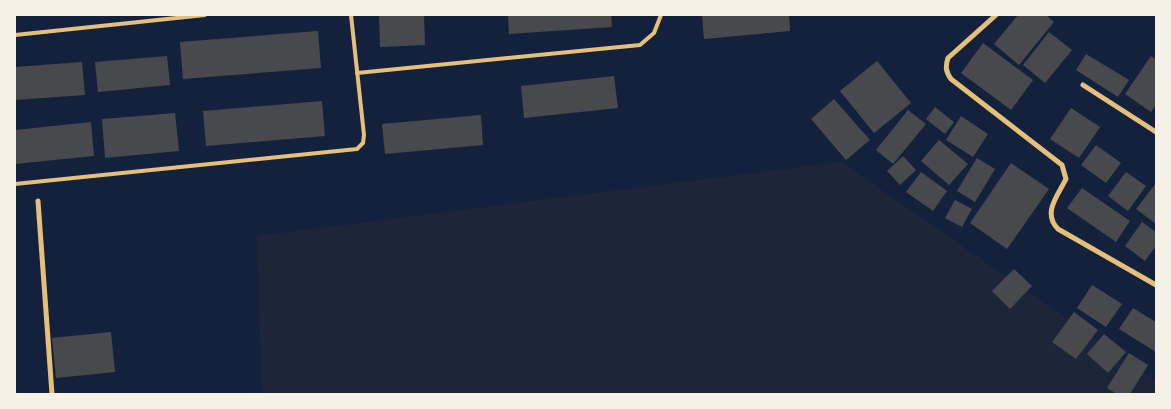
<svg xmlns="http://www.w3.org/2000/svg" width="1171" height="409" viewBox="0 0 1171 409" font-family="Mulish,sans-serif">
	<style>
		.green { fill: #1d2539 }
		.building { fill: #48494c }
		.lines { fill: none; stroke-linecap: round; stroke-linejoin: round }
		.service { stroke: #e5c07b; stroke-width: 4 }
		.minor { stroke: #e5c07b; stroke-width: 5 }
	</style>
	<rect width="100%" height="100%" fill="#14213d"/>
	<!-- green -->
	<path class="green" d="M841,162l315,219v13h-894l-5,-158z"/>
	<!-- building -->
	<g class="building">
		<path d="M379,15h45l1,30 -45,2z"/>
		<path d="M508,15h103l1,12 -103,7z"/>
		<path d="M702,15h87l1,16 -86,8z"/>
		<path d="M1018,15h28l8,7 -35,43 -25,-21z"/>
		<path d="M318,31l3,37 -138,11 -3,-37z"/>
		<path d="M1049,32l23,18 -27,33 -22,-18z"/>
		<path d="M983,43l50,37 -22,30 -50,-37z"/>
		<path d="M1086,54l43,26 -11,17 -42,-27z"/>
		<path d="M167,56l3,29 -72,7 -3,-30z"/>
		<path d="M1151,56l5,4v45l-5,7 -26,-18z"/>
		<path d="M877,61l34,42 -37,30 -34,-42z"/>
		<path d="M82,62l3,33 -70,5v-33z"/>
		<path d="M614,76l4,32 -94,10 -3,-32z"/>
		<path d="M834,99l36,41 -24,20 -35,-41z"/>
		<path d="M322,101l3,35 -119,10 -3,-35z"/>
		<path d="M935,107l19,15 -9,12 -19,-15z"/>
		<path d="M1071,108l29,19 -21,31 -29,-19z"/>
		<path d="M908,110l18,14 -33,40 -17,-14z"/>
		<path d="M175,113l4,38 -74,7 -3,-39z"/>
		<path d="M481,115l2,30 -98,9 -3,-30z"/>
		<path d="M961,116l27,18 -15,23 -27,-17z"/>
		<path d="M91,122l3,34 -79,8v-34z"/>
		<path d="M939,140l29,24 -19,21 -28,-24z"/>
		<path d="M1096,145l25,18 -15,20 -25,-18z"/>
		<path d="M903,156l13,14 -16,15 -13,-14z"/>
		<path d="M977,158l18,11 -20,33 -18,-11z"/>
		<path d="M1011,163l38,26 -42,60 -37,-26z"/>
		<path d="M921,172l26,19 -14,20 -27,-19z"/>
		<path d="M1126,172l20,14 -18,25 -20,-15z"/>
		<path d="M1156,183v41l-20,-15z"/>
		<path d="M1082,188l48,33 -14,21 -49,-34z"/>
		<path d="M955,200l17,9 -10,18 -17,-9z"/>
		<path d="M1142,222l14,10v14l-11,15 -20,-15z"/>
		<path d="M1014,269l18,17 -22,23 -18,-18z"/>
		<path d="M1092,285l30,19 -16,23 -29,-19z"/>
		<path d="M1133,308l23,14v30l-37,-23z"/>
		<path d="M1074,312l24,18 -22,29 -24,-17z"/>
		<path d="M111,332l4,40 -59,6 -4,-40z"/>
		<path d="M1104,334l22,18 -18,21 -21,-19z"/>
		<path d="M1129,353l19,12 -18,29h-13l-10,-6z"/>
	</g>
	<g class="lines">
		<!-- service -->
		<g class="service">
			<path d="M15,35l190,-20"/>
			<path d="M357,73l283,-28 14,-12 7,-18"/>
			<path d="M15,184l342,-35 6,-6 1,-8 -13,-120"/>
		</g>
		<!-- minor -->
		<g class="minor">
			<path d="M996,15l-48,43c-3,9 -2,14 3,21l111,86 4,14c-8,16 -24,34 -8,50l98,56"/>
			<path d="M1083,85l73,47"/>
			<path d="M38,201l14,193"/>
		</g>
	</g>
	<!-- border -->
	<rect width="1171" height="409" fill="none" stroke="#f6f1e7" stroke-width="32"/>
</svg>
